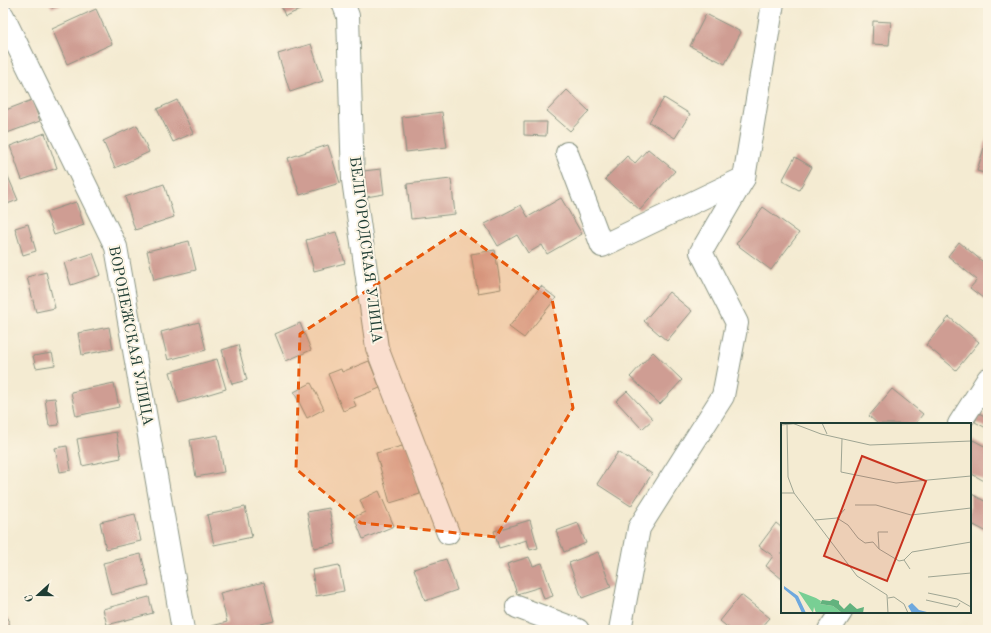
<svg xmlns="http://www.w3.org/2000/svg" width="991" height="633" viewBox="0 0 991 633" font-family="'Old Standard TT',serif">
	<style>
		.building { fill: #cf9d93 }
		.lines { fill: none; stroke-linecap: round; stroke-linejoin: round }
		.minor-casing { stroke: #8a9483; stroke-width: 24 }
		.minor { stroke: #fff; stroke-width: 22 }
		.marked { fill: #e8590c; fill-opacity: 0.2; stroke: #e8590c; stroke-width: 3; stroke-dasharray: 8 5; stroke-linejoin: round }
		.labels { text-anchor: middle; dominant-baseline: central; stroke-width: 4; stroke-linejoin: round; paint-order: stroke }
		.street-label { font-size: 15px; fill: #1f3d34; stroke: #fcf5e5 }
		.inset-road { fill: none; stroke: #9fa593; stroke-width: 1 }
		.view { fill: #c8321e; fill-opacity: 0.15; stroke: #c8321e; stroke-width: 2 }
		.inset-edge { fill: none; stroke: #1f3d34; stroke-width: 2 }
	</style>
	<rect width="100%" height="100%" fill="#fcf5e5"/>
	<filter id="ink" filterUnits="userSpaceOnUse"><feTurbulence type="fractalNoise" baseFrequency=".025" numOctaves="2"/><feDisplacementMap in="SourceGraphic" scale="8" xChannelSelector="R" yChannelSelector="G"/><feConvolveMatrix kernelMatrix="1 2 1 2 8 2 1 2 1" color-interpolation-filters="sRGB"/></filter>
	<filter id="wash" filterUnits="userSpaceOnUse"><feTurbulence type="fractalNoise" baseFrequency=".012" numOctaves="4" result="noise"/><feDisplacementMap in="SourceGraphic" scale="16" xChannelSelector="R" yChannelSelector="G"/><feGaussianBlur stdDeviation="0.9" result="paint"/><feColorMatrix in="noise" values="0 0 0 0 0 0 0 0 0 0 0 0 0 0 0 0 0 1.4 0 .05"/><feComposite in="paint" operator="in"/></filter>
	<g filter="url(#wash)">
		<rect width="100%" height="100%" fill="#f4ebd2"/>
		<g id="blocks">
			<!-- building -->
			<g class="building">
				<path d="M49,3h16l-13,5z"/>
				<path d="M280,3h37l-32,13z"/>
				<path d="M96,9l16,35 -45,20 -15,-35z"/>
				<path d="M706,14l35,18 -16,32 -35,-18z"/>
				<path d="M873,21l18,1 -2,23 -17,-1z"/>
				<path d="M311,44l12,37 -33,11 -12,-38z"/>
				<path d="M567,90l22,21 -19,20 -23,-20z"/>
				<path d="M664,98l26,16 -15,24 -26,-16z"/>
				<path d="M32,100l8,21 -33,12 -4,-10v-12z"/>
				<path d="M177,100l16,33 -20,9 -16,-33z"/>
				<path d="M442,112l5,35 -41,5 -4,-35z"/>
				<path d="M524,122h23l-1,14 -22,-1z"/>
				<path d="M137,125l12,27 -34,16 -12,-27z"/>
				<path d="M45,133l12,35 -35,12 -12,-34z"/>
				<path d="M988,134v40l-11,-3z"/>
				<path d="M328,145l12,38 -40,12 -12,-37z"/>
				<path d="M648,149l27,22 -35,39 -35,-31 22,-23 8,7z"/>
				<path d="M795,157l17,10 -13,23 -17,-9z"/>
				<path d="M3,167h1l14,33 -11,4 -4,-10z"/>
				<path d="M381,169l3,25 -18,3 -3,-26z"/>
				<path d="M451,179l4,35 -44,5 -4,-35z"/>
				<path d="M164,184l10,33 -39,13 -10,-33z"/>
				<path d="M561,198l21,36 -35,20 -5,-9 -14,8 -11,-18 -19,11 -13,-22 36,-19 7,12z"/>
				<path d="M76,202l8,23 -30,10 -8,-23z"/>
				<path d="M763,207l36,26 -28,37 -35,-26z"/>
				<path d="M28,224l8,27 -13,4 -8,-27z"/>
				<path d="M336,232l9,31 -31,8 -8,-31z"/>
				<path d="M189,241l7,29 -42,10 -7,-29z"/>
				<path d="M959,242l29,24v36l-18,-14 7,-8 -29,-24z"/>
				<path d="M495,250l6,39 -23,4 -7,-39z"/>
				<path d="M93,253l8,22 -30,10 -7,-22z"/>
				<path d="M46,272l9,36 -19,4 -9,-35z"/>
				<path d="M541,286l15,12 -32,40 -15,-11z"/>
				<path d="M669,292l23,19 -25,30 -23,-20z"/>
				<path d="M949,317l30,25 -23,28 -30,-25z"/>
				<path d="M199,322l7,28 -38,10 -7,-28z"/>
				<path d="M300,323l11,27 -25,11 -11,-27z"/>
				<path d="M109,327l4,22 -31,6 -4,-22z"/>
				<path d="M238,345l9,35 -15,4 -10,-34z"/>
				<path d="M653,352l29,28 -22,24 -30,-27z"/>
				<path d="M52,353l3,12 -19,3 -3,-12z"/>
				<path d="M217,359l9,30 -47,14 -9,-31z"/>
				<path d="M369,361l11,27 -27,11 3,7 -13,5 -15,-37 13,-5 1,3z"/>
				<path d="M114,383l5,24 -43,9 -5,-24z"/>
				<path d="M311,383l13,26 -17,9 -13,-26z"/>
				<path d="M892,389l31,25 -8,10h-37l-9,-8z"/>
				<path d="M627,391l26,28 -11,10 -26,-28z"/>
				<path d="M55,398l4,27 -10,1 -4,-27z"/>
				<path d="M979,413l9,5v11l-13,-7z"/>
				<path d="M116,432l5,26 -39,8 -5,-27z"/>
				<path d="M218,435l6,37 -28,5 -6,-37z"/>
				<path d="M973,440l15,8v35l-18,-10v-27z"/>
				<path d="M406,445l14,49 -30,9 -14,-50z"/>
				<path d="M67,446l4,24 -11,2 -5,-24z"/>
				<path d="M618,452l34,22 -21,32 -34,-22z"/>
				<path d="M379,491l15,35 -31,13 -9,-22 11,-5 -5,-12z"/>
				<path d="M970,493l18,10 -1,29 -17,-9z"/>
				<path d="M245,507l7,30 -38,8 -7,-30z"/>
				<path d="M329,508l7,36 -22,4 -7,-36z"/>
				<path d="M135,514l6,27 -35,8 -6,-27z"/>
				<path d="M530,520l8,28 -8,2 -3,-10 -28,8 -5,-17z"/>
				<path d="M578,523l8,20 -22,9 -8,-21z"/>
				<path d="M776,523l6,5v51l-16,-13 7,-10 -14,-10z"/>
				<path d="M598,552l13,35 -29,11 -13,-35z"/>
				<path d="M141,554l8,31 -38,10 -8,-32z"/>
				<path d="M529,557l4,9 9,-3 11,33 -9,3 -4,-12 -23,7 -10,-30z"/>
				<path d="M446,559l11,31 -32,11 -11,-32z"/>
				<path d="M339,565l5,26 -28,5 -4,-26z"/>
				<path d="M264,582l10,39 -21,5 1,4h-41l-1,-4 15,-4 -7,-29z"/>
				<path d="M741,595l29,23 -11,12h-28l-11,-9z"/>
				<path d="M149,597l4,16 -46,12 -4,-16z"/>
				<path d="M8,618l3,12h-8v-11z"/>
			</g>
		</g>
	</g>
	<g filter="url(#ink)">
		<use href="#blocks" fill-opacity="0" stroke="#8a9483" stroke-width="1"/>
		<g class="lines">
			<defs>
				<g id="minor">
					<path d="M343,3l5,13 5,164 24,168 71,185"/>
					<path d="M3,16l113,231 67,383"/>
					<path d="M567,153l35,93 142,-68"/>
					<path d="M959,424l29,-45"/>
					<path d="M517,607l61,23"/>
					<path d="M620,630l19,-102 84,-132 14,-73 -36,-71 43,-74 29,-175"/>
					<path d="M829,630l12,-18"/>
				</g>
			</defs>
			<!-- minor casing -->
			<use href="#minor" class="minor-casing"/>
			<!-- minor -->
			<use href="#minor" class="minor"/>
		</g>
	</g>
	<!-- marked area -->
	<path class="marked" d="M460,230l92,69 21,109 -77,129 -135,-14 -65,-54 4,-135z"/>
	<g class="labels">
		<!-- street labels -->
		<g class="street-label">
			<text transform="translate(365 250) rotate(83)">БЕЛГОРОДСКАЯ УЛИЦА</text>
			<text transform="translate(130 336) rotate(79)">ВОРОНЕЖСКАЯ УЛИЦА</text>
		</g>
	</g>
	<!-- overview -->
	<g transform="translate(781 423)">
		<rect width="190" height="190" fill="#f4ebd2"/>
		<path d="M17,168l18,7 5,3 -1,3 13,2 9,7h-26l-2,-6 -1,6z" fill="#78cf94"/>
		<path d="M52,176l6,2v3l5,5 6,-6 7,6 7,-2 -1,6h-21l-9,-7 -13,-2 2,-4 8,1z" fill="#62b27e"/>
		<path d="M3,163l14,10 8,17h-4l-7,-15 -11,-9zM131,180l7,7 12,3h-19l-4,-7z" fill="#6ea8de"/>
		<path class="inset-road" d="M11,0l29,11 49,11 101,-4M41,0l5,11M6,1l1,53 6,16M0,2l20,-2M61,16l-1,33 55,11 75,-7M0,70h13l63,83 30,19 1,18M74,82h21l35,10 60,-7M56,95l8,-9M34,97l22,-2 11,7 10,13 7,5 8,-1 6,7 20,12 5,-1 6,9M98,126l-1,-17h10M123,137l8,-8 59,-10M147,154l43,-4M147,170l29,6 14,8M107,175l6,-1 10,7 4,9M145,177l31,7 3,-4"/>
		<path class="view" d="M81,33l64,25 -39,100 -63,-25z"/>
		<rect width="190" height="190" class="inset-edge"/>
	</g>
	<!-- margin -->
	<rect width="991" height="633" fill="none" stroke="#fcf5e5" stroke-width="16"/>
	<!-- north arrow -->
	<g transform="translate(38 595) rotate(249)" stroke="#fcf5e5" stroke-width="3" paint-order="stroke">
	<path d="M0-3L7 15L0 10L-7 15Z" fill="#1f3d34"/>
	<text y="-6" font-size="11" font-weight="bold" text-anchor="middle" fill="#1f3d34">С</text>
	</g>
</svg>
